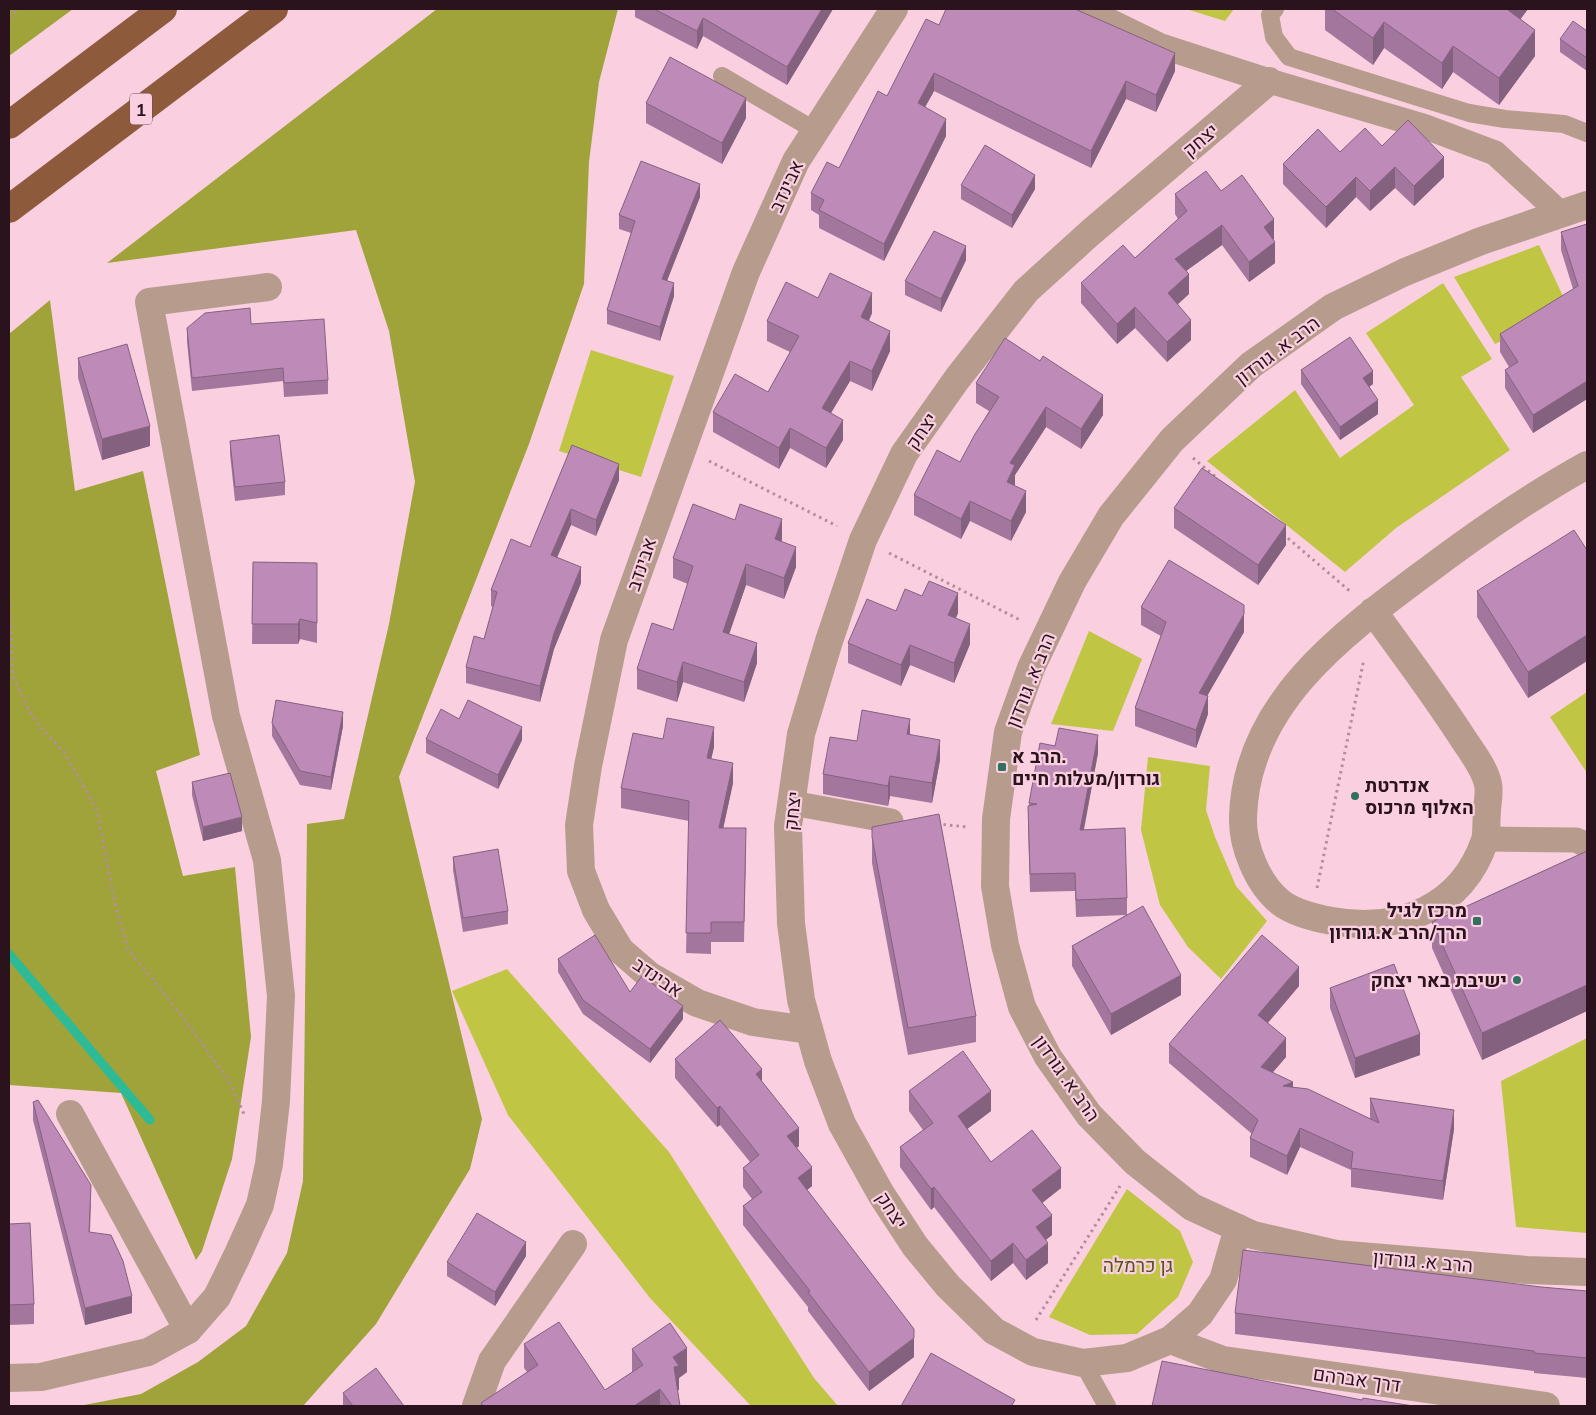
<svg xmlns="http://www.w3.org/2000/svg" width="1596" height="1415" viewBox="0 0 1596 1415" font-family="Mulish,Heebo,sans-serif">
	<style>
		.green { fill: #c0c544 }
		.forest { fill: #9fa339 }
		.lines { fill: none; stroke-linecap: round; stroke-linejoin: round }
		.stream { stroke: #2dba97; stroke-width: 9 }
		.path { stroke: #b28e9d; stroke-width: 3; stroke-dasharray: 2.5 4; stroke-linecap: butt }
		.service { stroke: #b79c8d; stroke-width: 18 }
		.pedestrian { stroke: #b79c8d; stroke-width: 25 }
		.minor { stroke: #b79c8d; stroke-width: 28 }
		.trunk { stroke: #8d5a3c; stroke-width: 28 }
		.wall { fill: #a3779d }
		.shaded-wall { fill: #856180 }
		.building { fill: #be8ab7; stroke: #856180 }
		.poi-dot { fill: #32715f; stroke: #fad0e1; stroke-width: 2 }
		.labels { text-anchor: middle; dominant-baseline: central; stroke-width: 4.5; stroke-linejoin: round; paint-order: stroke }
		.shield { fill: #fad0e1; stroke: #694c58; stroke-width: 1 }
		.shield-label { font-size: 18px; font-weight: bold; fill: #2b131e }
		.street-label { font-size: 19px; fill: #2b131e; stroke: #fad0e1 }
		.poi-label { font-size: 19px; font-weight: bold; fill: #2b131e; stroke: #fad0e1; text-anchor: start }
		.park-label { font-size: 19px; fill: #52541d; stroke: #fad0e1 }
	</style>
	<rect width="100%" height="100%" fill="#fad0e1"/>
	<!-- green -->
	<g class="green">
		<path d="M1186,9h48l-9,12z"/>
		<path d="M1539,245l30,64 -74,35 -41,-67z"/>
		<path d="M1443,283l49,76 -31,18 49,73 -114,78 -51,44 -138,-111 88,-71 45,68 74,-53 -48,-72z"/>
		<path d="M591,350l83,26 -33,101 -82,-26z"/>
		<path d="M1089,631l53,28 -29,72 -62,-7z"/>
		<path d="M1587,692v81l-37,-56z"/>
		<path d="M1148,757l62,9 -4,44 9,27 21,49 31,35 -46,58 -33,-32 -28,-42 -19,-75z"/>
		<path d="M507,969l162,183 145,226 24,28h-87l-101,-108 -142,-183 -56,-124z"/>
		<path d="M1587,1038v195l-71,-6 -15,-146z"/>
		<path d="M1127,1189l53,42 13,31 -15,35 -41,37 -47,1 -41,-18z"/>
	</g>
	<!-- forest -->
	<g class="forest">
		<path d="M9,9h64l-64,47z"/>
		<path d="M437,9h181l-19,73 -10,80 -5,122 -55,160 -130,333 83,342 -12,50 -94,155 -73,82h-224l62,-12 57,-32 48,-36 41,-73 16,-72 4,-357 37,-5 45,-195 26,-142 -26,-151 -33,-101 -249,33z"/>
		<path d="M50,300l25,191 68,-20 57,284 -44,16 27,105 52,-9 16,170 -19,122 -30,92 -6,9 -75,-167 -112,-8v-751z"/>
	</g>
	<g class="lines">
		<!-- stream -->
		<path class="stream" d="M9,954l141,166"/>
		<!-- path -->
		<g class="path">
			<path d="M9,17l10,-8"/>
			<path d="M1193,458l24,20"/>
			<path d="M709,461l128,65"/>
			<path d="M1283,534l69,59"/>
			<path d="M889,553l133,68"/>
			<path d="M9,599l4,77 13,29 13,21 26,27 32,58 17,89 14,49 51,63 49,67 16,35"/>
			<path d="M937,824l31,3"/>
			<path d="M1317,888l47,-229"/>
			<path d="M1036,1320l84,-134"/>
		</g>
		<!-- service -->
		<g class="service">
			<path d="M1275,9l-5,6 4,22 15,20 180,56 36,6 59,5 23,9"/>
			<path d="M722,76l94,55"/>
			<path d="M1083,1363l24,43"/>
		</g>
		<!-- pedestrian -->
		<g class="pedestrian">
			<path d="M1085,9l76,37 108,35 154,45 72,27 66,61"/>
			<path d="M792,803l99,18"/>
			<path d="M1485,839l91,1 11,5"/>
		</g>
		<!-- minor -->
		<g class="minor">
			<path d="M1587,205l-106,36 -76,31 -72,35 -82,58 -79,75 -61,76 -39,66 -41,86 -23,64 -12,87 -1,67 10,59 17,62 26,50 41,58 46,47 57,45 61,28 83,19 191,16 60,2"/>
			<path d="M1373,611c31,43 63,85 91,129 8,12 21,29 24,44 2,9 -1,20 -1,28 -1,9 0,20 -2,28 -23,68 -86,93 -153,81 -17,-3 -38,-8 -52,-19 -23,-19 -38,-57 -37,-85 3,-112 98,-182 180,-243 53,-40 106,-77 164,-109"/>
			<path d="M809,1030l-56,-8 -56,-19 -47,-27 -30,-26 -24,-40 -15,-39 -2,-46 9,-59 26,-126 132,-368 50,-111 98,-152"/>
			<path d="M70,1114l118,216"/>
			<path d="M1238,1228l-15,52 -23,34 -30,26 -43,18 -44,5 -50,-11 -39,-21 -46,-45 -33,-40 -34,-52 -39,-70 -24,-63 -17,-61 -10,-77 -3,-97 13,-92 28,-93 34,-101 41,-86 53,-75 69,-88 64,-58 179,-152"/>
			<path d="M1170,1340l53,20 323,46"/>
			<path d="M9,1378l32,-1 107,-25 40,-22 29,-33 20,-41 23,-51 9,-41 7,-63 5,-105 -14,-136 -41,-144 -77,-414 119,-15"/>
			<path d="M476,1406l16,-45 81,-117"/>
		</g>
		<!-- trunk -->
		<g class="trunk">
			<path d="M9,125l154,-116"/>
			<path d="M9,209l265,-200"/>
		</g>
	</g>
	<!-- wall -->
	<g class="wall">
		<path d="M635,9h198l-46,76 -84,-49 -6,13 -62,-32z"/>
		<path d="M1325,9h203l-8,10 15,37 -36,49 -46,-33 -11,17 -58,-41 -11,17 -48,-35z"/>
		<path d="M939,25l236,46 -19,41 -30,-13 -35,69 -157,-77 -9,16 21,29 -62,125 -65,-33v-13l-8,-5v-17l28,-25 48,-72z"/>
		<path d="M1587,31v40l-27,-19v-13z"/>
		<path d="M646,103l100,15 -24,46 -76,-41z"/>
		<path d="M1382,146l62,31 -30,29 -19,-18 -25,23 -14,-14 -30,31 -43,-44v-20l57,-12z"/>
		<path d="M961,185l74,4 -23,39 -51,-29z"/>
		<path d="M1221,191l53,48 -1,1 2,23 -26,19 -27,-37 -36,26 3,23 -11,10 13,36 -24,22 -32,-34 -18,16 -36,-41v-20l54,-25 43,-39 -3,-5v-20z"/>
		<path d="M700,197l-33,84 7,15 -14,45 -53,-17v-14l24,-77 -12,-4v-14z"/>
		<path d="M1587,224v175l-54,34 -28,-45v-18l4,-3 -9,-15v-18l73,-45 -12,-39v-18z"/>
		<path d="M966,260l-25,52 -36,-17v-14z"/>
		<path d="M818,298l54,15 -3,8 21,30 -18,40 -22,-10 -19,32 12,27 -17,28 -36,-20 -11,21 -66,-37v-20l55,-20 22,-40 -23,-11v-20z"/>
		<path d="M251,324l77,56v14l-44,3 -1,-16 -91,10 -5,-49v-14z"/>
		<path d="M78,358l72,88 -48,14 -24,-82z"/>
		<path d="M1301,370l72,14 -4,3 9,27 -38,26 -39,-56z"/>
		<path d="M976,383l127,32 -22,34 -35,-22 -31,48v11l11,26 -15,29 -41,-20 -9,18 -47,-24v-20l46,-33 29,-51 -13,-8z"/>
		<path d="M230,441l55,41v13l-50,6 -5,-47z"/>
		<path d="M572,445l47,35 -23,56 -25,-11 -14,33 24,25 -27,66 -14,53 -74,-19v-16l18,-28 9,-32 -2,-1v-16l39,-43z"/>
		<path d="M1174,508l112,37 -28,40 -84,-57z"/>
		<path d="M782,539v3l14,25 -12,32 -38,-14 -17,49 28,29 -13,39 -61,-20 -6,20 -40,-13v-20l36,-39 15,-46 -15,-6v-20z"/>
		<path d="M1587,550v111l-59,37 -51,-81v-26z"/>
		<path d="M253,562l64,1v80l-17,-4 -2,5h-46z"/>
		<path d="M1141,607l103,25 -37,64 1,18 -12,34 -61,-22v-18l26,-72 -20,-11z"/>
		<path d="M958,613l-2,5 14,26 -16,39 -44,-18 -9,21 -53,-23v-20z"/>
		<path d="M459,719l63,21 -24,49 -72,-36v-14z"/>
		<path d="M272,723l71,3 -12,64 -31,-5 -28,-49z"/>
		<path d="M910,734l30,26 -8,43 -42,-7 -2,10 -65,-12v-20l34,-33z"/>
		<path d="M663,739l51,8 -3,11 22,25 -10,45 23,20 -2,94h-33v12l-25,-1 3,-132 -68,-13v-20z"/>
		<path d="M1098,753l-14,77 43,68v17l54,80 -70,40 -39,-69v-20l54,-31 -50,2 -1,-26 -45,1 -2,-68 1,-21z"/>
		<path d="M192,782l50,49 -39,10 -11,-46z"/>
		<path d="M872,827l104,189v26l-68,13 -36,-192z"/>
		<path d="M1587,851v160l-105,49 -50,-112v-26z"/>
		<path d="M453,857l55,54v13l-45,8 -10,-62z"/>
		<path d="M558,959l125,60 -33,44 -67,-49 -25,-42z"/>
		<path d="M1299,986l-31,37 18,34 -13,15 20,15 77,32v-21l84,31 -11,71 -92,-13v-17l-51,-23 -13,28 -37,-18v-19l2,-4 -83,-71v-19z"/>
		<path d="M1330,988l90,67 -65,23 -25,-70z"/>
		<path d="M675,1059l87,23 37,64 -2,2 15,38 -5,4 107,167 -45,34 -61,-80v-4l-65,-82v-19l9,-7 -9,-12v-19l7,-6 -30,-37 -3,2 -42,-49z"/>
		<path d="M909,1091l82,20 -24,18 24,33 70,26 -19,15 10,32 -6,5 2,23 -22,17 -13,-17 -22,18 -57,-74 -3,3 -31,-43v-20l23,-17 -14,-19z"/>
		<path d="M33,1102l58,101 -1,29 42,81 -47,12 -52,-205z"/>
		<path d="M9,1224l25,80v20l-25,1z"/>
		<path d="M526,1256l-31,50 -48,-30v-14z"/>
		<path d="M1541,1287l46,4v87l-53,-5v-2l-299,-37v-21z"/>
		<path d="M524,1344l81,46 27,-18v-23l55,23 -8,6v12h-2l3,16h-199v-3l46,-31 -3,-4z"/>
		<path d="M343,1393l61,13h-61z"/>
	</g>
	<!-- shaded-wall -->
	<g class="shaded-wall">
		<path d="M822,9h11l-46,76v-18z"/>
		<path d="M1509,9h19l-20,27v-26z"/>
		<path d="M703,18v18l-6,13v-18z"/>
		<path d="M1384,22v26l-11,17v-27z"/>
		<path d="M1535,30v26l-36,49v-27z"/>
		<path d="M1453,46v26l-11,17v-26z"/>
		<path d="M1175,53v18l-19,41v-17z"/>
		<path d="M934,73v18l-16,29v-17z"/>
		<path d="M1126,81v18l-35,69v-17z"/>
		<path d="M746,98v20l-24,46v-21z"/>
		<path d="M946,119v17l-62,125v-17z"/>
		<path d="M1444,157v20l-30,29v-20z"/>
		<path d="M1395,167v21l-25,23v-20z"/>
		<path d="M1035,175v14l-23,39v-13z"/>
		<path d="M1356,177v20l-30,31v-21z"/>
		<path d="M700,184v13l-38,96v-14z"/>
		<path d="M1274,219v20l-10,8v-20z"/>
		<path d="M1222,225v20l-47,34v-20z"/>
		<path d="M1275,242v21l-26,19v-20z"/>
		<path d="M966,246v14l-25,52v-13z"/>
		<path d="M1189,274v20l-21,19v-20z"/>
		<path d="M674,283v13l-14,45v-14z"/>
		<path d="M872,293v20l-11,24v-20z"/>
		<path d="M1135,307v21l-18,16v-20z"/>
		<path d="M1191,320v20l-24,22v-20z"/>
		<path d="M890,331v20l-18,40v-20z"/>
		<path d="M850,361v20l-28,47v-20z"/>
		<path d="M1373,371v13l-10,7v-13z"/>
		<path d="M1587,381v18l-54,34v-18z"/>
		<path d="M1103,395v20l-22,34v-20z"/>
		<path d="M1378,400v14l-38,26v-13z"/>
		<path d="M1046,407v20l-31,48v10l-8,17v-20l3,-19z"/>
		<path d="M843,420v20l-17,28v-20z"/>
		<path d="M150,426v20l-48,14v-21z"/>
		<path d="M790,428v20l-11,21v-21z"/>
		<path d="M619,464v16l-23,56v-16z"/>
		<path d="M1026,491v21l-15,29v-20z"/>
		<path d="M970,501v20l-9,18v-20z"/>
		<path d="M571,509v16l-20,46v-16z"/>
		<path d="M782,519v20l-7,20v-20z"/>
		<path d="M1286,525v20l-28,40v-20z"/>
		<path d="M796,547v20l-12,32v-21z"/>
		<path d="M746,564v21l-23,67v-20z"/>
		<path d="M581,567v16l-27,66 -14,53v-16l14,-53z"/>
		<path d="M958,593v20l-10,22v-20z"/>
		<path d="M1244,614v18l-45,78v-17z"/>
		<path d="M300,619v20l-2,5v-20z"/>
		<path d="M970,624v20l-16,39v-20z"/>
		<path d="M1587,635v26l-59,37v-26z"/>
		<path d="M757,643v20l-13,39v-20z"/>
		<path d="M910,645v20l-9,21v-21z"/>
		<path d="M683,662v20l-6,20v-20z"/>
		<path d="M1208,696v18l-12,34v-18z"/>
		<path d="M343,712v14l-12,64v-13z"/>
		<path d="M910,719v20l-3,-5z"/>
		<path d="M522,727v13l-24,49v-14z"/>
		<path d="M714,727v20l-7,31v-20z"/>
		<path d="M1098,735v18l-18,95v-18z"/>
		<path d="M940,740v20l-8,43v-20z"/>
		<path d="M733,763v20l-14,65v-20z"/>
		<path d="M890,776v20l-2,10v-20z"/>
		<path d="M242,817v14l-39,10v-14z"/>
		<path d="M1299,967v19l-41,48v-19z"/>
		<path d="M1181,975v20l-70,40v-21z"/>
		<path d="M1587,985v26l-105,49v-27z"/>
		<path d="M683,1006v13l-33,44v-14z"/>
		<path d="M1420,1034v21l-65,23v-20z"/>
		<path d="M1286,1038v19l-25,29v-19z"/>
		<path d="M762,1069v19l-6,-14z"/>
		<path d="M1293,1082v19l-10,-15z"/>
		<path d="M991,1091v20l-33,25v-20z"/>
		<path d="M720,1106v19l-3,2v-19z"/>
		<path d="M1454,1110v19l-11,71v-19z"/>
		<path d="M799,1128v18l-12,9v-19z"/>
		<path d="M1300,1128v19l-13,28v-19z"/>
		<path d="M812,1167v19l-14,11v-19z"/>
		<path d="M1061,1168v20l-29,23v-21z"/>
		<path d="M934,1187v20l-3,3v-21z"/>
		<path d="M1052,1215v20l-16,12v-20z"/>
		<path d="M526,1242v14l-31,50v-14z"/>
		<path d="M1013,1243v20l-22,18v-20z"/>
		<path d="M1048,1243v20l-22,17v-20z"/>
		<path d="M132,1296v17l-47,12v-17z"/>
		<path d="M914,1338v19l-45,34v-19z"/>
		<path d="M687,1348v24l-8,6v12l-5,1 -1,-34z"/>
		<path d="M660,1389v17h-26z"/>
	</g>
	<!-- building -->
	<g class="building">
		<path d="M654,9h168l-35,58 -84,-49 -6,13z"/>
		<path d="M946,9h129l100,44 -19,42 -30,-14 -35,70 -157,-78 -16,30 28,16 -62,125 -65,-34 5,-10 -13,-7 16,-31 12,6 39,-77 9,5 39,-77 13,6z"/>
		<path d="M1332,9h177l-1,1 27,20 -36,48 -46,-32 -11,17 -58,-41 -11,16z"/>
		<path d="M1573,21l14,10v27l-27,-19z"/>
		<path d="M670,57l76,41 -24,45 -76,-40z"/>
		<path d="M1408,120l36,37 -30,29 -19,-19 -25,24 -14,-14 -30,30 -43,-43 35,-35 22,23 25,-24 17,18z"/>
		<path d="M985,145l50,30 -23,40 -51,-30z"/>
		<path d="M641,161l59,23 -38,95 12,4 -14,44 -53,-17 28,-89 -16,-6z"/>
		<path d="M1206,171l15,20 21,-16 32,44 -10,8 11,15 -26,20 -27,-37 -47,34 14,15 -21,19 23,27 -24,22 -32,-35 -18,17 -36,-41 42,-38 12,13 52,-47 -12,-17z"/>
		<path d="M1587,224v157l-54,34 -28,-45 13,-8 -18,-28 78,-48 -17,-54z"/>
		<path d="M934,231l32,15 -25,53 -36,-18z"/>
		<path d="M830,273l42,20 -11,24 29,14 -18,40 -22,-10 -28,47 21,12 -17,28 -36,-20 -11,20 -66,-36 22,-38 33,18 31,-56 -32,-15 19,-39 32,16z"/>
		<path d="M250,308l1,16 73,-5 4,61 -44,3 -1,-15 -91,10 -5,-50 18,-15z"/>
		<path d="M1350,337l23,34 -10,7 15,22 -38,27 -39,-57z"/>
		<path d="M1005,338l35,23 3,-5 60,39 -22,34 -35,-22 -36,56 5,2 -8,17 19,9 -15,30 -41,-20 -9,18 -47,-24 23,-45 23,12 15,-28 24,-37 -23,-14z"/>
		<path d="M127,344l23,82 -48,13 -24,-81z"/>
		<path d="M279,435l6,47 -50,5 -5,-46z"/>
		<path d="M572,445l47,19 -23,56 -25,-11 -20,46 30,12 -27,66 -14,53 -74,-19 8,-31 10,3 13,-47 -6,-2 20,-51 19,8z"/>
		<path d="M1202,468l84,57 -28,40 -84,-57z"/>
		<path d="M693,504l42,16 5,-16 42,15 -7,20 21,8 -12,31 -38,-14 -23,68 34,11 -13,39 -61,-20 -6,20 -40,-13 15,-46 21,7 20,-64 -20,-8z"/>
		<path d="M1574,530l13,20v85l-59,37 -51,-81z"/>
		<path d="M1169,560l75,45v9l-45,79 9,3 -12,34 -61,-22 31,-86 -25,-15z"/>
		<path d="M253,562l64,1v60l-17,-4 -2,5h-46z"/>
		<path d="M929,581l29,12 -10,22 22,9 -16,39 -44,-18 -9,20 -53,-22 19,-44 29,12 9,-22 17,7z"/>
		<path d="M276,700l67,12 -12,65 -31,-6 -28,-48z"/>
		<path d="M468,700l54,27 -24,48 -72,-36 15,-30 18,10z"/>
		<path d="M862,710l48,9 -3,15 33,6 -8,43 -42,-7 -2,10 -65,-12 7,-37 27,4z"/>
		<path d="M667,718l47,9 -7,31 26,5 -14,65h27l-2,94h-33v11h-25l3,-132 -68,-13 12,-55 30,6z"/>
		<path d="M1059,728l39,7 -18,95 45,-2 2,70 -51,2 -1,-27 -45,1 -2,-68 9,-2 -8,-1 11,-60 15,3z"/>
		<path d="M230,773l12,44 -39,10 -11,-45z"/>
		<path d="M939,814l37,202 -68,12 -36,-191v-10z"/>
		<path d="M498,849l10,62 -45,7 -10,-61z"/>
		<path d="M1587,851v134l-105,48 -50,-111z"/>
		<path d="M1143,906l38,69 -70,39 -39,-68z"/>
		<path d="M595,935l35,57 12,-16 41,30 -33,43 -67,-49 -25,-41z"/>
		<path d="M1262,935l37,32 -41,48 28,23 -25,29 32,15 -10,4 25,3 71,34 -9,-25 84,12 -11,71 -92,-13 2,-16 -53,-24 -13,28 -37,-18 8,-18 -89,-76z"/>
		<path d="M1394,964l26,70 -65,24 -25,-70z"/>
		<path d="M720,1020l42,49 -6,5 43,54 -12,8 25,31 -14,11 116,151v9l-45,34 -61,-80 2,-1 -67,-85 19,-14 -19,-24 16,-13 -39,-49 -3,2 -42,-49z"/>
		<path d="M963,1051l28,40 -33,25 33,46 41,-32 29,38 -29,22 20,25 -16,12 12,16 -22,17 -13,-17 -22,18 -57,-74 -3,2 -31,-42 33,-24 -24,-32z"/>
		<path d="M38,1100l53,85 -2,47 22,3 12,26 9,35 -47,12 -52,-206z"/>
		<path d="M477,1213l49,29 -31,50 -48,-30z"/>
		<path d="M30,1223l4,81 -25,1v-81z"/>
		<path d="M1243,1250l298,37 46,4v67l-53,-5v-2l-299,-38z"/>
		<path d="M559,1322l46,68 38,-25 -11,-16 38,-26 17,25 -14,9 6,9 -5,1 6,39h-8l-12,-17 -26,17h-151l-2,-3 57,-38 -14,-21z"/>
		<path d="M931,1353l84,47 -3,5 2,1h-113z"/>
		<path d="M1162,1361l200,39 1,-2 50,8h-261z"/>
		<path d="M376,1368l28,38h-51l-10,-13z"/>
	</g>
	<!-- markers -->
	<g class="poi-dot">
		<rect x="997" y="762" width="10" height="10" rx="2.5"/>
		<circle cx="1355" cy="796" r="5"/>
		<rect x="1472" y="916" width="10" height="10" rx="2.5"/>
		<circle cx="1517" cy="980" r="5"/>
	</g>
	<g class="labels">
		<!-- shield labels -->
		<rect class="shield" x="130" y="93.5" width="22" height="31" rx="4"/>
		<g class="shield-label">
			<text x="141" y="109">1</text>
		</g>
		<!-- street labels -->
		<g class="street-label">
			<text transform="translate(1200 140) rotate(-40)">יצחק</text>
			<text transform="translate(786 186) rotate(-65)">אבינדב</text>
			<text transform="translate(1277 350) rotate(-37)">הרב א. גורדון</text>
			<text transform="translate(921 431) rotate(-55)">יצחק</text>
			<text transform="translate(641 564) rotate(-71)">אבינדב</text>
			<text transform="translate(1030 680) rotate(-68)">הרב א. גורדון</text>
			<text transform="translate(792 811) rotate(-84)">יצחק</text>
			<text transform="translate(658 977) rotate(34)">אבינדב</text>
			<text transform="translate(1067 1078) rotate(55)">הרב א. גורדון</text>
			<text transform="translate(892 1210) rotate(58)">יצחק</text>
			<text transform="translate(1423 1261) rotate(5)">הרב א. גורדון</text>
			<text transform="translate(1357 1379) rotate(8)">דרך אברהם</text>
		</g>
		<!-- poi labels -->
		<g class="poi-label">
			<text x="1012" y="756">הרב א.<tspan x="1012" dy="22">גורדון/מעלות חיים</tspan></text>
			<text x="1365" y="785">אנדרטת<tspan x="1365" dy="22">האלוף מרכוס</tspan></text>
			<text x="1467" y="910" text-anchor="end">מרכז לגיל<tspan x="1467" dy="22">הרך/הרב א.גורדון</tspan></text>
			<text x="1507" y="980" text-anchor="end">ישיבת באר יצחק</text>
		</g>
		<!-- park labels -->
		<g class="park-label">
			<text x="1138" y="1265">גן כרמלה</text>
		</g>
	</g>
	<!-- border -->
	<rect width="1596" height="1415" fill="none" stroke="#2b131e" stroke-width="20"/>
</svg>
